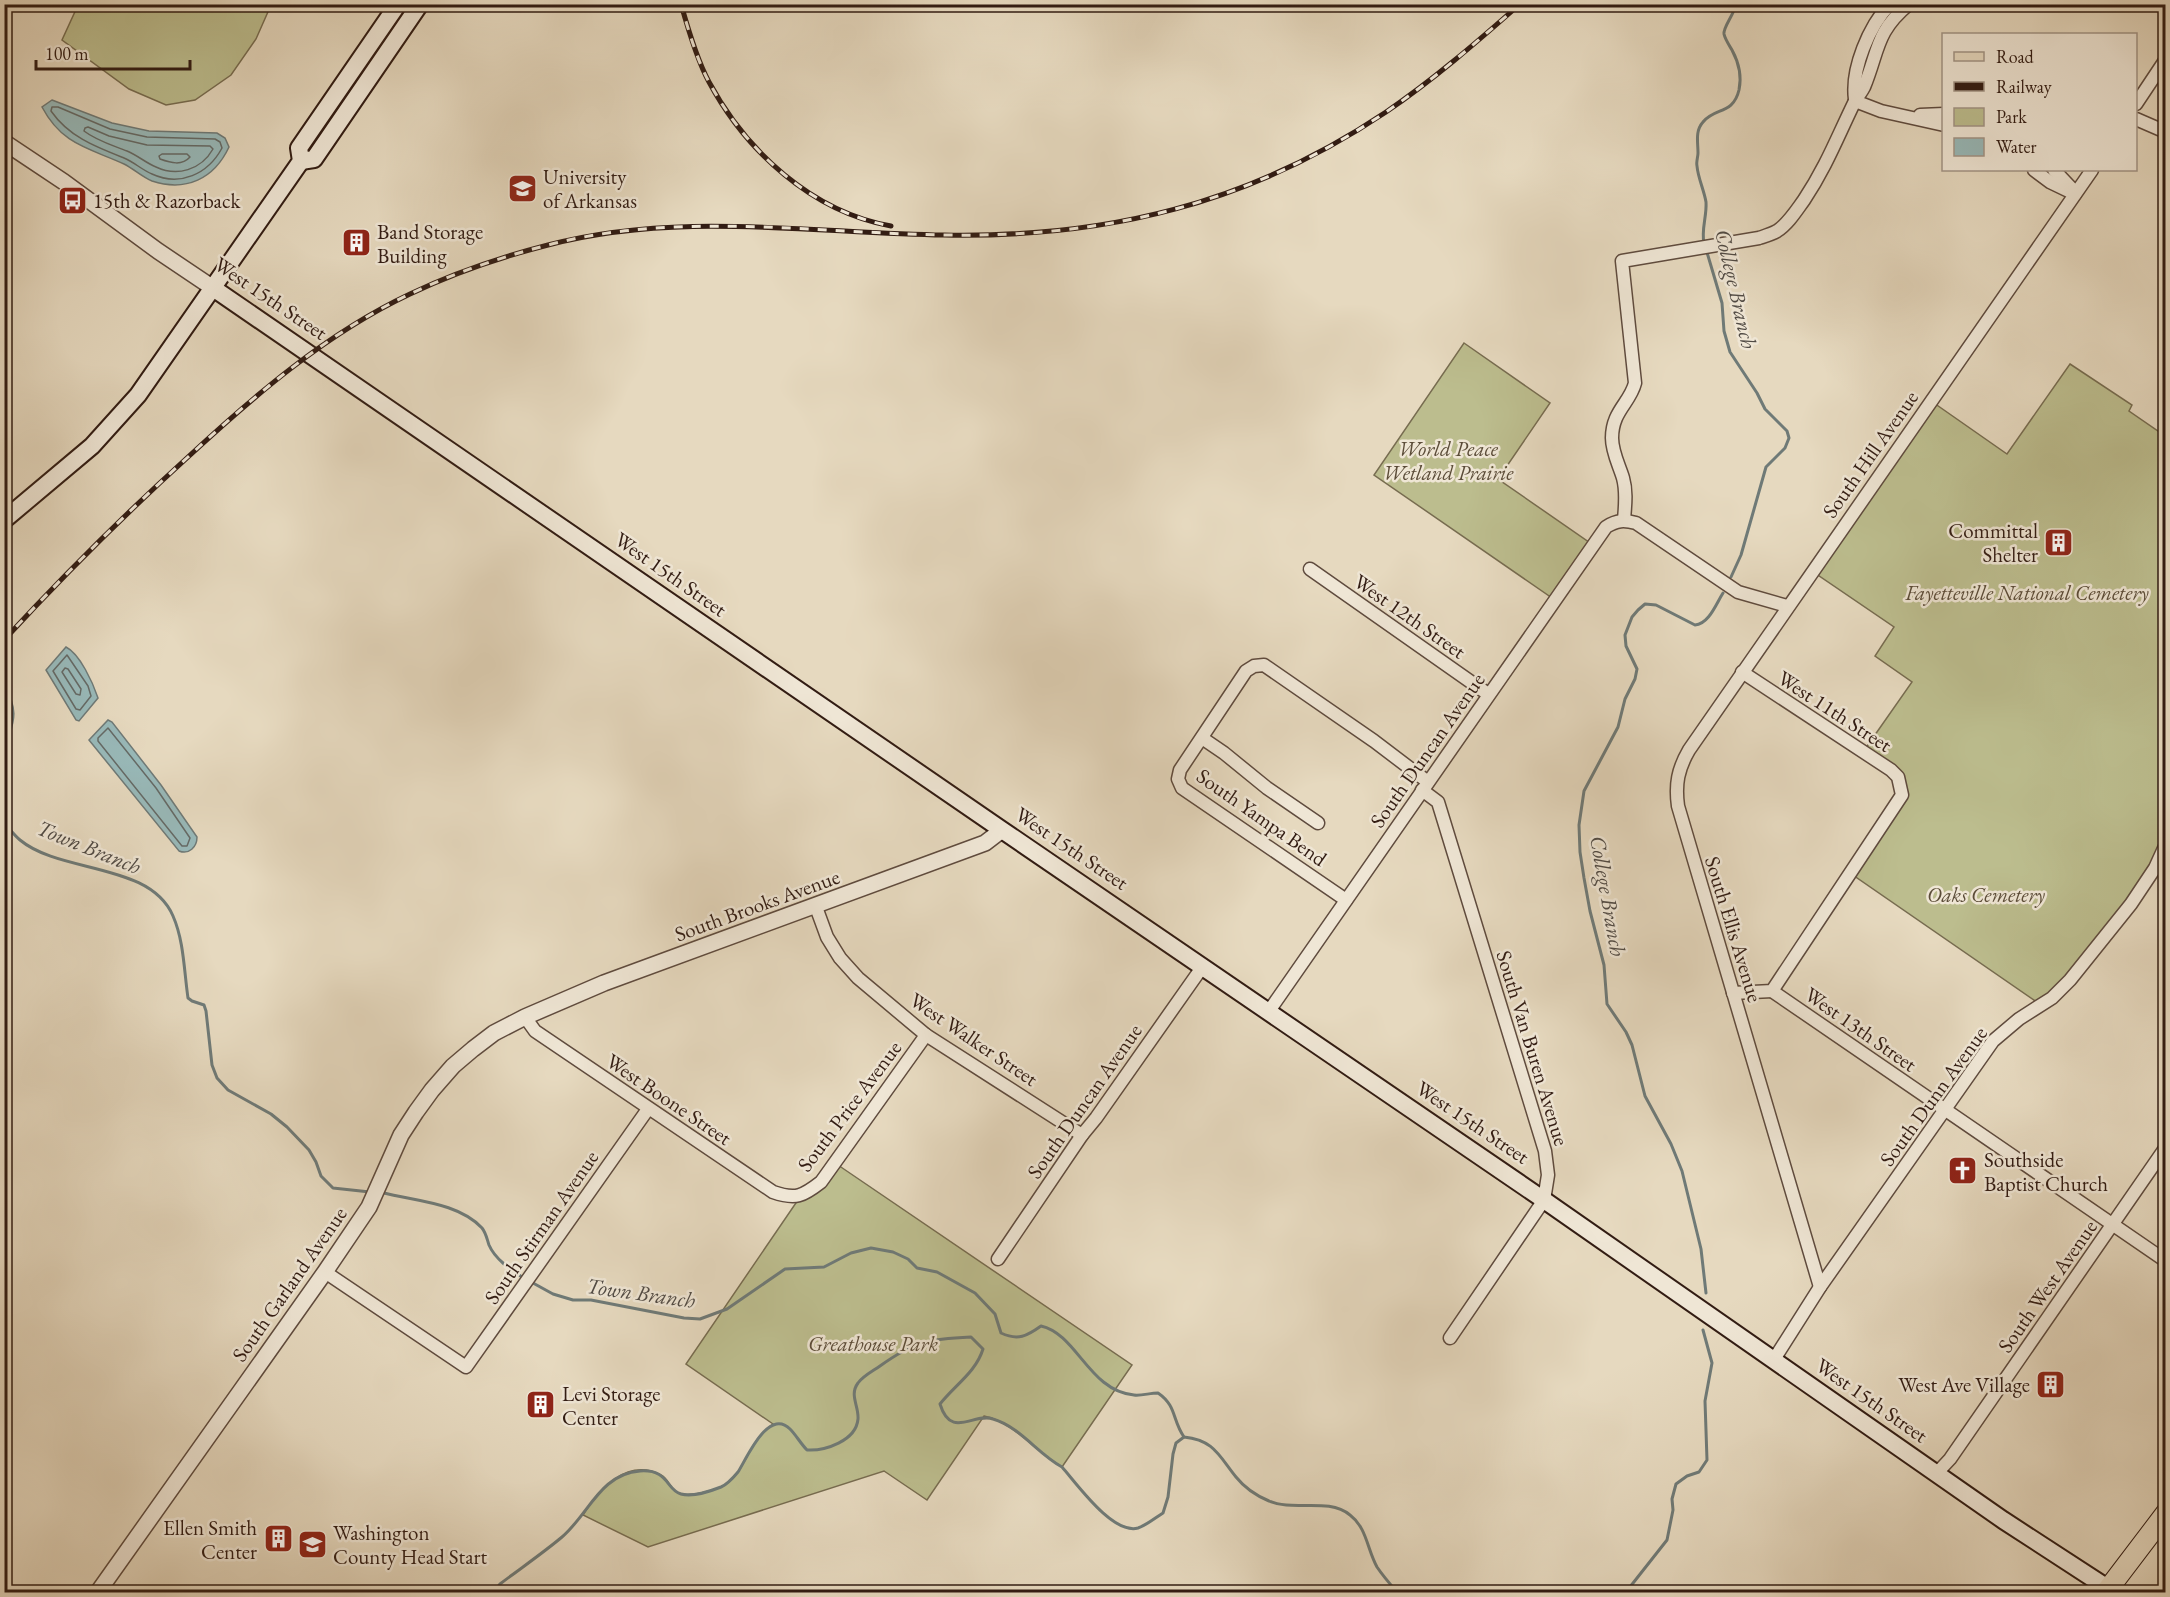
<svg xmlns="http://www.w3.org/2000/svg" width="2170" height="1597" viewBox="0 0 2170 1597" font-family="'EB Garamond',serif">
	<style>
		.green { fill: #bcbd8e; stroke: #776c50; stroke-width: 1.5 }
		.water { fill: #98b9b9; stroke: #6f7a77; stroke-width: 1.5 }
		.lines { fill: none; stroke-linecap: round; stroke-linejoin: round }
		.shore { stroke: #656a66; stroke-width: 1.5 }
		.stream { stroke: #6f7a77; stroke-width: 3 }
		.minor-casing { stroke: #5f4b3e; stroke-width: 15 }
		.tertiary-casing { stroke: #5f4b3e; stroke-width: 18 }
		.secondary-casing { stroke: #321c13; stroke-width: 20 }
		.primary-casing { stroke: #321c13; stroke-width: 22 }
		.minor { stroke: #efe6d5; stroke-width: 12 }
		.tertiary { stroke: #efe6d5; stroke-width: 15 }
		.secondary { stroke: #efe6d5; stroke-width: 16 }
		.primary { stroke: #e6d9bf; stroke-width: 20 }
		.rail-casing { stroke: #321c13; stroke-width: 5 }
		.rail { stroke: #efe6d5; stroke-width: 3; stroke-dasharray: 9; stroke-linecap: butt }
		.labels { text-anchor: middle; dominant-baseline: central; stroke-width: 5; stroke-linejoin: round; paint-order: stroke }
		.poi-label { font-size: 21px; fill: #321c13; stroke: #efe6d5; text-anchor: start }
		.street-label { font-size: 21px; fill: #321c13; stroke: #efe6d5 }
		.park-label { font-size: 21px; font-style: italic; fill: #5b4c38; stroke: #efe6d5 }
		.water-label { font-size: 22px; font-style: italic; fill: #514b45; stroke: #efe6d5 }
	</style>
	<rect width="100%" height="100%" fill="#e6d9bf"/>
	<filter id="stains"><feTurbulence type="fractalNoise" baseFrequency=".00333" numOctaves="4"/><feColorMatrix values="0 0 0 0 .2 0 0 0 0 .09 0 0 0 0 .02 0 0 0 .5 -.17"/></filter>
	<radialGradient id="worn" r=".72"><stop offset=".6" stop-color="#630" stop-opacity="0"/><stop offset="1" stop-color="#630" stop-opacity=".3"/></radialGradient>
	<!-- green -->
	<g class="green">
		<path d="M78,5v-1l193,1 -15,34 -25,36 -36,25 -29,5 -37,-16 -67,-49z"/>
		<path d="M1464,343l86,60 -52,76 95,66 -38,55 -181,-125z"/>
		<path d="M2070,364l62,41 -3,6 36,25v408l-34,60 -90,101 -191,-132 52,-87 -39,-34 49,-70 -37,-26 19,-29 -82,-56 119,-170 76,53z"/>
		<path d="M835,1163l297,202 -70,102c-27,-15 -46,-44 -78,-51l-57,84 -43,-29 -236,76 -65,-32c15,-25 44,-58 78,-40 8,4 10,16 19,19 10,3 36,-4 45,-9 17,-11 22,-34 35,-49 4,-5 9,-8 13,-12l-87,-60 114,-167z"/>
	</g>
	<!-- water -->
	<g class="water">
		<path d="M52,100l60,23 37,8 68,2 8,5 4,9c-15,32 -43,45 -77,34 -10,-4 -18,-12 -28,-17 -35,-16 -62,-19 -82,-57z"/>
		<path d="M66,647c14,7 27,36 32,51l-19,23 -3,-1 -30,-50z"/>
		<path d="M108,720l4,2 49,63 36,52c0,10 -8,18 -18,14l-90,-111z"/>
	</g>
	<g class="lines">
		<!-- shore -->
		<g class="shore">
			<path d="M52,107h6l52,22 37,8 68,2 5,3 2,6c-14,26 -42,39 -70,26 -10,-4 -18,-12 -28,-16 -28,-11 -55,-21 -73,-47z"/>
			<path d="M88,127l21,9 38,9 63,1 3,3c-12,21 -36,28 -57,18 -10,-4 -19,-12 -29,-16 -15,-6 -30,-10 -43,-20l1,-3z"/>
			<path d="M162,154h25l3,3c-8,9 -19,6 -30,2l-1,-3z"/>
			<path d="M67,655l21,31 3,10 -11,14 -4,-1 -23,-38z"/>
			<path d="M65,668l3,1 13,20 -1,6 -4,-1 -14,-22z"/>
			<path d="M108,728l48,60 34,50 -3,8h-5l-84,-105v-3z"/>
		</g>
		<!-- stream -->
		<g class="stream">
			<path d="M1704,243c-3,-13 3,-27 2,-41 -2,-12 -8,-24 -9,-36 -1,-4 1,-9 1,-13 0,-11 -3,-22 5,-31 12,-15 30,-7 36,-32 3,-14 0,-27 -7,-40 -3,-5 -7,-11 -8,-16 -1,-7 10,-19 12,-30"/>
			<path d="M1706,249l16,54 2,28 6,21 27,41 8,16 22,22 2,7 -4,10 -19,19 -25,88 -10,22"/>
			<path d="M4,688c17,26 6,38 0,64"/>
			<path d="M4,823c5,5 10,12 16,17 41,34 130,22 153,76 11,25 11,55 15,82l4,3 12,4 2,6 6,54 5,13 11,12 43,24 16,13 22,23 7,12 5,14 12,12 37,4"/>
			<path d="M384,1193c32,8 75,10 98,35 4,5 5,11 7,17 6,14 21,24 33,32"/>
			<path d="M533,1283l20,11 20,6h18l93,18 16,1 27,-10 58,-40 39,-2 27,-14 20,-5 22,4 15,7 9,9 20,4 38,21 20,21 6,19c17,8 26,3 40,-7 36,8 48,65 93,69 7,1 16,-2 24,-2 19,13 14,27 26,44 30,3 35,19 52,40 8,10 21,19 33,24 24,11 59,-4 81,14 17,13 17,34 27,52 6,9 13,17 20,25"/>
			<path d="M1706,1293l-5,-44 -19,-78 -11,-27 -26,-48 -13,-51 -6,-13 -19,-28 -3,-39 -14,-54 -6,-33 -4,-26 -1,-27 5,-34 34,-64 7,-28 10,-20 2,-10 -11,-23 -1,-11 7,-18 6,-7 7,-6 11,1 39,20c14,-1 21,-21 28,-32"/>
			<path d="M494,1592l6,-8c21,-16 43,-31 62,-47 27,-23 38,-63 78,-66 29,-2 26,19 41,23 11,3 30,-3 40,-7 7,-3 12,-9 17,-15 8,-12 30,-65 52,-43 6,6 11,15 17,21 18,1 49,-9 51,-31 1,-13 -9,-24 0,-36 5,-7 15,-12 22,-17 35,-25 48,-27 91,-29l12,12c-7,23 -28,36 -43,55 11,36 34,8 53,15 27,8 45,35 69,48 15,17 51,68 76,61 9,-3 17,-10 25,-15l5,-16 5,-43 3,-11 8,-6"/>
			<path d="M1626,1592l41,-52 6,-30 -1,-11 4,-15 11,-8 12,-4 8,-12 -2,-59 7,-38 -9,-33"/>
		</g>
		<defs>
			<g id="minor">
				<path d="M1855,99c-4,-30 14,-73 35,-95"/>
				<path d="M1855,101l26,10 63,14"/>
				<path d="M2136,104l30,-45"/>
				<path d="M1920,115l24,-1"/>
				<path d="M2136,119l30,13"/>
				<path d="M2034,170l16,12 25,12"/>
				<path d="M2054,170l19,20"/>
				<path d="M1624,520c1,-14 3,-28 -1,-42 -4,-13 -11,-26 -11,-40 0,-27 18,-35 23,-55l-13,-122 137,-23c6,-2 13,-4 18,-7 11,-7 19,-20 27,-31 22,-33 33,-62 50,-97 3,-6 7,-10 10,-16 15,-36 11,-55 45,-83"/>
				<path d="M1310,569l178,125"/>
				<path d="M1202,738l22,15 43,35 51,35"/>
				<path d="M1422,790l16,12 107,349 3,24 -4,25 -94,138"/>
				<path d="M1346,900l-164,-112 -4,-9 2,-9 66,-99 8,-5 10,-1 110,76 54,41"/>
				<path d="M816,907l11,30 13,21 18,20 68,57 156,100"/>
				<path d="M1772,991l394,270"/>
				<path d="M1733,993l39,-2 130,-196 -4,-18 -7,-7 -149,-98"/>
				<path d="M1269,1011l337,-484c11,-7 18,-7 30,-4l102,69 49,14"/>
				<path d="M525,1017l10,14 238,161c23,8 30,4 48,-10l105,-147"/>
				<path d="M998,1259l84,-124 14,-17 107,-152"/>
				<path d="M325,1272l141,95 182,-258"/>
				<path d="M1820,1287l-142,-481c-3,-22 0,-37 11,-56l403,-580"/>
				<path d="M1773,1361l47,-74 173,-246 26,-22 33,-21 18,-18 61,-76 24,-36 11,-24"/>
				<path d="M1936,1474l14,-15 216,-312"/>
			</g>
			<g id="tertiary">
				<path d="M4,142l60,40 94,69 55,37"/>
				<path d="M98,1592l227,-320 44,-65 32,-72 15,-23 16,-22 21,-24 20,-17 21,-16 31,-16 79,-34 381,-140 17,-13"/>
			</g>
			<g id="secondary">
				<path d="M301,161l13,-2 106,-155"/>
				<path d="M213,288l789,542 542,370 459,320 106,69"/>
				<path d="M4,520l88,-74 46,-51 163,-234 -2,-13 99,-144"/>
			</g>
			<path id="primary" d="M2106,1592l60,-79"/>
		</defs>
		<!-- minor casing -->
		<use href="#minor" class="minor-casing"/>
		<!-- tertiary casing -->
		<use href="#tertiary" class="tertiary-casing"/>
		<!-- secondary casing -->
		<use href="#secondary" class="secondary-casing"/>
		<!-- primary casing -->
		<use href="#primary" class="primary-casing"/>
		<!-- minor -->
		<use href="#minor" class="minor"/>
		<!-- tertiary -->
		<use href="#tertiary" class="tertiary"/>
		<!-- secondary -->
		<use href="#secondary" class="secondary"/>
		<!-- primary -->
		<use href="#primary" class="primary"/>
		<defs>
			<g id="rail">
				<path d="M681,4c7,25 16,56 28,78 37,69 103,130 182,144"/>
				<path d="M4,640c59,-64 120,-125 184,-183 67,-62 139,-124 222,-163 44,-21 91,-37 138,-49 129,-34 265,-12 396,-10 163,3 305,-31 442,-123 47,-32 91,-70 134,-108"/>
			</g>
		</defs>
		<!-- rail casing -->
		<use href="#rail" class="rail-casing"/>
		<!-- rail -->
		<use href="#rail" class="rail"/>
	</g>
	<!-- icons -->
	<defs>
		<symbol id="university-square" viewBox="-11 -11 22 22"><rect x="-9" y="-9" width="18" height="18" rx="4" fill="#8f2418" stroke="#efe6d5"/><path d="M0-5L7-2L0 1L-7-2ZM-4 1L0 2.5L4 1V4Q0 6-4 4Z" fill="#fff"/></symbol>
		<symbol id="bus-square" viewBox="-11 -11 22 22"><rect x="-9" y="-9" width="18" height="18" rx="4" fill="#8f2418" stroke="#efe6d5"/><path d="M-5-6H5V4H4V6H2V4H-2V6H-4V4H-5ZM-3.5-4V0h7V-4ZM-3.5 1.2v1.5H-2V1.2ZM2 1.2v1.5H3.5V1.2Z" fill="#fff"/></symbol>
		<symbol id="building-square" viewBox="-11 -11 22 22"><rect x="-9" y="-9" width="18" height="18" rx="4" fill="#8f2418" stroke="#efe6d5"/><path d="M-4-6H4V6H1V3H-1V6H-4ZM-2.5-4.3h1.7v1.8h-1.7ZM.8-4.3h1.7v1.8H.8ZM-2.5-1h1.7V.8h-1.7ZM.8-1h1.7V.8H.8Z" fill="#fff"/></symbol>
		<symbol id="church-square" viewBox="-11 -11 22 22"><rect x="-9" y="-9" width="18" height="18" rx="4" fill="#8f2418" stroke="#efe6d5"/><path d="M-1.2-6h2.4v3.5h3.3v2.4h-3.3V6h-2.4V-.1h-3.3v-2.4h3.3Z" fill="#fff"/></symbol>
		<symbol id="school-square" viewBox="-11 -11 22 22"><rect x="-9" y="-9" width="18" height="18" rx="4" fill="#8f2418" stroke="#efe6d5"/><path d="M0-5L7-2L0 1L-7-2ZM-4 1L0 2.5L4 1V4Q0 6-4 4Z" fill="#fff"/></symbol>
	</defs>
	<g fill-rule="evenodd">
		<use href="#university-square" x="506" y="172" width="33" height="33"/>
		<use href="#bus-square" x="56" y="184" width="33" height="33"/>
		<use href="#building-square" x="340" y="226" width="33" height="33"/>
		<use href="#building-square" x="2042" y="526" width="33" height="33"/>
		<use href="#church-square" x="1946" y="1154" width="33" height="33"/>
		<use href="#building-square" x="2034" y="1368" width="33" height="33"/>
		<use href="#building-square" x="524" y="1388" width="33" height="33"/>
		<use href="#building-square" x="262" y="1522" width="33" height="33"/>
		<use href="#school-square" x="296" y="1528" width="33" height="33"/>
	</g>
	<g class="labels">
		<!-- poi labels -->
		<g class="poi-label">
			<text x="543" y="176">University<tspan x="543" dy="24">of Arkansas</tspan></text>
			<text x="93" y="200">15th &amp; Razorback</text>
			<text x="377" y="231">Band Storage<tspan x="377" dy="24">Building</tspan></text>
			<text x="2038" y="530" text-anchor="end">Committal<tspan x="2038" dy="24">Shelter</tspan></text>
			<text x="1984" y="1159">Southside<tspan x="1984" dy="24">Baptist Church</tspan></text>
			<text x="2030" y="1384" text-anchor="end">West Ave Village</text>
			<text x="562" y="1393">Levi Storage<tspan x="562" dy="24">Center</tspan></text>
			<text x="257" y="1527" text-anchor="end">Ellen Smith<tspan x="257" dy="24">Center</tspan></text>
			<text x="333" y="1532">Washington<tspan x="333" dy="24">County Head Start</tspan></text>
		</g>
		<!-- street labels -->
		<g class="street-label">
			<text transform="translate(271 298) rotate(34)">West 15th Street</text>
			<text transform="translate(1870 454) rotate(-55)">South Hill Avenue</text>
			<text transform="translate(671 574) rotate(35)">West 15th Street</text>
			<text transform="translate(1410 616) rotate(35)">West 12th Street</text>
			<text transform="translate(1835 711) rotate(33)">West 11th Street</text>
			<text transform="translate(1427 750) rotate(-55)">South Duncan Avenue</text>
			<text transform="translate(1262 817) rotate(35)">South Yampa Bend</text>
			<text transform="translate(1072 848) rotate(34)">West 15th Street</text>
			<text transform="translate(757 905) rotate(-20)">South Brooks Avenue</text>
			<text transform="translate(1734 929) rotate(73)">South Ellis Avenue</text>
			<text transform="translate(1861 1029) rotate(35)">West 13th Street</text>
			<text transform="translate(974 1039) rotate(34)">West Walker Street</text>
			<text transform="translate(1533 1048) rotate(73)">South Van Buren Avenue</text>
			<text transform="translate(1933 1096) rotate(-54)">South Dunn Avenue</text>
			<text transform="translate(669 1099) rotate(34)">West Boone Street</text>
			<text transform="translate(1084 1101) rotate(-55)">South Duncan Avenue</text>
			<text transform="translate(849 1106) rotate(-53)">South Price Avenue</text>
			<text transform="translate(1473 1122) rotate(34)">West 15th Street</text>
			<text transform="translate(541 1227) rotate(-55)">South Stirman Avenue</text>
			<text transform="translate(289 1284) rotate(-55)">South Garland Avenue</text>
			<text transform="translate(2047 1286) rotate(-55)">South West Avenue</text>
			<text transform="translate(1872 1400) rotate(35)">West 15th Street</text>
		</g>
		<!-- park labels -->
		<g class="park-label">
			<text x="1448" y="448">World Peace<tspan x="1448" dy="24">Wetland Prairie</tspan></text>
			<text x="2027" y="592">Fayetteville National Cemetery</text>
			<text x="1986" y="894">Oaks Cemetery</text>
			<text x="873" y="1343">Greathouse Park</text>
		</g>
		<!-- water labels -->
		<g class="water-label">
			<text transform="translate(1736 289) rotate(77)">College Branch</text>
			<text transform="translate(89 847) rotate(22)">Town Branch</text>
			<text transform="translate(1608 896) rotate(80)">College Branch</text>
			<text transform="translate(641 1293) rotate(8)">Town Branch</text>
		</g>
	</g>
	<!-- margin -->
	<rect width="2170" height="1597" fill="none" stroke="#e6d9bf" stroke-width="24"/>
	<rect x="6" y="6" width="2158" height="1585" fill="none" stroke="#321c13" stroke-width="3"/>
	<rect x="12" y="12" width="2146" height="1573" fill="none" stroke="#321c13" stroke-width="1.5"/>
	<!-- legend -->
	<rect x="1942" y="33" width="195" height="138" fill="#efe6d5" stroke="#a39587" stroke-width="1.5"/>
	<rect x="1954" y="52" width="30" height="9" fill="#e6d9bf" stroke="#a39587" stroke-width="1.5"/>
	<text x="1996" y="63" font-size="18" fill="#321c13">Road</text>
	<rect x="1954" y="82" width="30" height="9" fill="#321c13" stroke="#a39587" stroke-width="1.5"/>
	<text x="1996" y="93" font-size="18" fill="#321c13">Railway</text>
	<rect x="1954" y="108" width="30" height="18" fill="#bcbd8e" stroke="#a39587" stroke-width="1.5"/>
	<text x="1996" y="123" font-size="18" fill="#321c13">Park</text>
	<rect x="1954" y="138" width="30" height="18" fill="#98b9b9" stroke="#a39587" stroke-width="1.5"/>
	<text x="1996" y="153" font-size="18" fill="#321c13">Water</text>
	<!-- scale -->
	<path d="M36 60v9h154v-9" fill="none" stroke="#321c13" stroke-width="3"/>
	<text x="45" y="60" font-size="18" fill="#321c13" stroke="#efe6d5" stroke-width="4.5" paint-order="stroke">100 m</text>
	<rect width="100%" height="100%" filter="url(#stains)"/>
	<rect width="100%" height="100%" fill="url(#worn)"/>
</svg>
